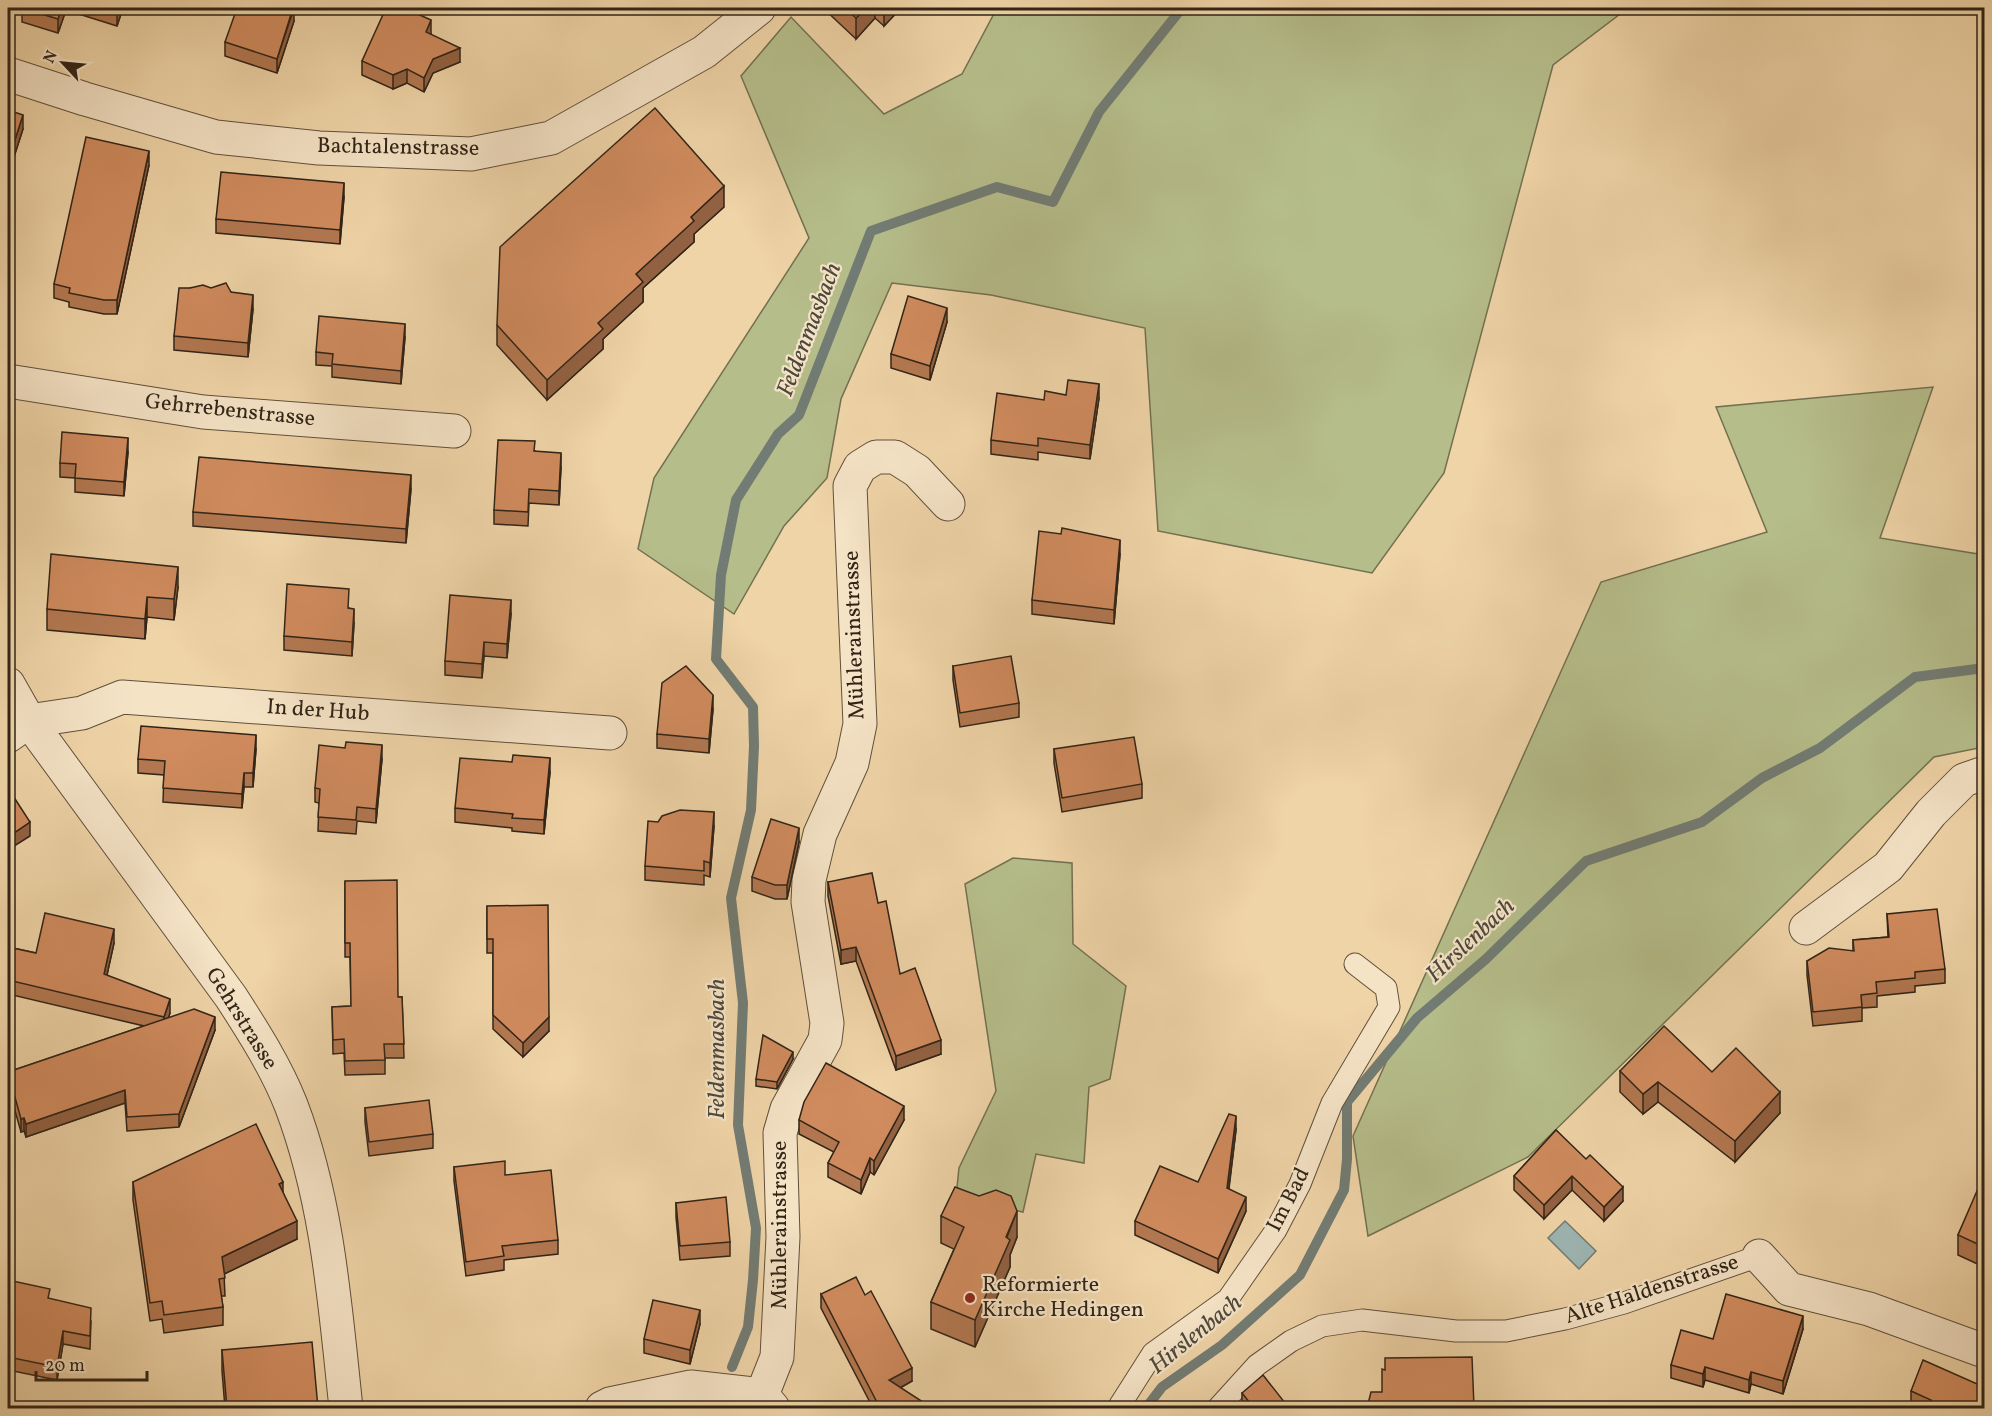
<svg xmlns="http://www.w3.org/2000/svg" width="1992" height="1416" viewBox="0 0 1992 1416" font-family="Vollkorn,serif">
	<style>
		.green { fill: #b5bd8a; stroke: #737050; stroke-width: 1.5 }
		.water { fill: #9db6b2; stroke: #727c74; stroke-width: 1.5 }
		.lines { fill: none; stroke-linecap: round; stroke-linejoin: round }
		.stream { stroke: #727c74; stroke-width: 10 }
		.service-casing { stroke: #60503b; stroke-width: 23 }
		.minor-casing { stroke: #60503b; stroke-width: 35 }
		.service { stroke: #f5e3c6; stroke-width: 21 }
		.minor { stroke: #f5e3c6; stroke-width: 33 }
		.wall { fill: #b37851; stroke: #312417; stroke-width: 1.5 }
		.shaded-wall { fill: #926142; stroke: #312417; stroke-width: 1.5 }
		.building { fill: #d08b5e; stroke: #312417; stroke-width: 1.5 }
		.poi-dot { fill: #8f2418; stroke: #f5e3c6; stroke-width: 2 }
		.labels { text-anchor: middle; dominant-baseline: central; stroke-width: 4.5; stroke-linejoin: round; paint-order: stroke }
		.street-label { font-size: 22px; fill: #312417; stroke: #f5e3c6 }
		.poi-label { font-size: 22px; fill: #312417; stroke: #f5e3c6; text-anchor: start }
		.water-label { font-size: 24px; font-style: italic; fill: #4c483e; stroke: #f5e3c6 }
	</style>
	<rect width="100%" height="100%" fill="#efd4a7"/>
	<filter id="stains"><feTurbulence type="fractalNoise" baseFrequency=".00333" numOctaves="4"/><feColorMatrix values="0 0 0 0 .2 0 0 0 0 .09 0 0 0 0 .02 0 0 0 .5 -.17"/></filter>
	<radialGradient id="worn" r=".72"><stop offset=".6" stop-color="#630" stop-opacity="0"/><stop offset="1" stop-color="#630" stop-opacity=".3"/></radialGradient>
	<!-- green -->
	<g class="green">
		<path d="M997,8h631l-75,57 -109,408 -72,100 -214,-42 -13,-203 -154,-33 -99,-12 -51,116 -14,79 -43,48 -50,88 -96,-65 16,-71 155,-240 -68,-162 50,-59 93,97 78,-40z"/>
		<path d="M1933,387l-53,151 104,17v192l-50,10 -406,400 -160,79 -15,-100 248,-554 166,-50 -51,-125z"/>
		<path d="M1013,858l59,5 1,81 53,42 -16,93 -21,8 -5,76 -48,-9 -13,58 -67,-15 3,-29 37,-77 -31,-207z"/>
	</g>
	<!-- water -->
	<path class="water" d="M1565,1221l31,30 -17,18 -31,-31z"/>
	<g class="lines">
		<!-- stream -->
		<g class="stream">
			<path d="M732,1367l16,-40 5,-47 3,-52 -18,-103 5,-122 -12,-105 20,-88 3,-64 -1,-39 -37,-48 5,-84 15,-75 42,-66 21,-19 72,-184 126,-44 56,15 46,-90 83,-104"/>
			<path d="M1146,1408l16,-21 60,-42 78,-70 44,-85 3,-31v-57l70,-84 69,-59 100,-98 116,-39 60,-44 58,-30 95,-71 69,-9"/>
		</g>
		<defs>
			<g id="service">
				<path d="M1118,1408l35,-55 75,-54 48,-69 24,-46 32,-81 57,-96 -3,-19 -31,-24"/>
				<path d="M1218,1408l39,-43 34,-24 31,-15 40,-6 94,11h50l59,-12 59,-16 135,-47"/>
			</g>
			<g id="minor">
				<path d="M8,74l77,25 131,38 103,11 152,6 80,-16 153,-86 55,-44"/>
				<path d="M8,381l195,31 251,19"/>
				<path d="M8,684l21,37 202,276c22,34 45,70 60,108 37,97 44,201 55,303"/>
				<path d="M8,736l21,-15 53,-8 40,-16 488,36"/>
				<path d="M1806,928l82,-61 43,-54 33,-33 20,-7"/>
				<path d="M1759,1256l30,33 80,20 115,42"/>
				<path d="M762,1395l15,-38 6,-120 -3,-104 7,-24 38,-69 2,-17 -19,-121 1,-22 11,-46 32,-71 8,-39 -10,-238 10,-19 16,-10h19l22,14 31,33"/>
				<path d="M602,1408l8,-4 81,-17 71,8 11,13"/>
			</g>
		</defs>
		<!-- service casing -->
		<use href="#service" class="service-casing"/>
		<!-- minor casing -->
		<use href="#minor" class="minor-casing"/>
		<!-- service -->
		<use href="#service" class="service"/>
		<!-- minor -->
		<use href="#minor" class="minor"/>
	</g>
	<!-- wall -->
	<g class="wall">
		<path d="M22,8h101l-6,18 -51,-16 -8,23 -36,-11z"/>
		<path d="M823,8h78l-17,18 -9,-8 -19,21z"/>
		<path d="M294,21l-17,52 -52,-17v-14z"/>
		<path d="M431,34v1l29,27 -27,11 -9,19 -17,-9 -14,6 -31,-14v-14z"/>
		<path d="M8,110l15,19 -12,37 -3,-1z"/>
		<path d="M149,165l-32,149h-13l-35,-7v-5l-15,-4v-14z"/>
		<path d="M344,197l-4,47 -124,-11v-14z"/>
		<path d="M724,207l-30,27v8l-51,46v14l-40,37v10l-56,51 -50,-55v-20z"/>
		<path d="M190,288l41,4 22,17 -5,48 -74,-7v-14z"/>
		<path d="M947,322l-17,58 -39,-12v-14z"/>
		<path d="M405,337l-4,47 -69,-7v-11l-16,-1v-13z"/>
		<path d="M1066,395l33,3 -9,61 -52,-7v8l-47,-6v-14l53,-40z"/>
		<path d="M535,451l26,16 -2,38 -30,-2 -1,23 -34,-2v-14z"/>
		<path d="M128,452l-4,44 -49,-4v-14l-15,-1v-14z"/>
		<path d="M411,489l-5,54 -213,-17v-14z"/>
		<path d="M1061,534l59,20 -6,70 -82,-10v-14z"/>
		<path d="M178,587l-4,33 -27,-3 -2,22 -98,-9v-21z"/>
		<path d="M349,608l5,15 -2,33 -68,-6v-14z"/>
		<path d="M511,614l-4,44 -23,-2 -2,22 -37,-3v-14z"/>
		<path d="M953,666l66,37v14l-59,10 -7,-47z"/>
		<path d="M713,709l-4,44 -52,-5v-14z"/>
		<path d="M256,749l-3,38h-9l-2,21 -79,-6 1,-27 -26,-2v-14z"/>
		<path d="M1054,749l88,35v14l-80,14 -8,-49z"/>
		<path d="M382,759l-6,64 -19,-2 -1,13 -38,-3 1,-28 -4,-1v-14z"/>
		<path d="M512,762l38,10 -6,62 -32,-3v-3l-57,-6v-14z"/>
		<path d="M1982,808h2v32l-2,-18z"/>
		<path d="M714,826l-4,51 -6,-2v10l-59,-5v-14z"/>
		<path d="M799,842l-12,57h-12l-23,-8v-14z"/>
		<path d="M345,881l53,116h4l2,61h-19v16l-40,1 -1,-22 -11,1 -1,-47 19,-1 -1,-49h-5z"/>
		<path d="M828,882l50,21 22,71 41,80 -45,16 -40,-109 -15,3 -13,-68z"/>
		<path d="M487,906l62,125 -26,26 -30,-28v-76h-6z"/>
		<path d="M1887,914l58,55v14l-30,3v6l-38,4v11l-15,1v13l-49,5 -6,-51v-14l46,-10v-11l35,-3z"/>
		<path d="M114,943l-7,32 63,38 -2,5 47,12 -36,97 -52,4 -2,-28 -99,34 -2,-6 -3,1 -13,-46v-14l136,-46 -136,-32v-47l28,6z"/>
		<path d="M793,1059l-16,30 -21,-3v-7z"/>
		<path d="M1620,1071l92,1 68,41 -45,49 -77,-60 -15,12 -23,-22z"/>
		<path d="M365,1108l68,26v14l-64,8 -4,-34z"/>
		<path d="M799,1120h105l-30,55 -4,-3 -9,22 -33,-17v-14l6,-11 -35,-18z"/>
		<path d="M1236,1130l-7,59 17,22 -28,62 -83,-38v-14l63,-39z"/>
		<path d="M1556,1130l67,71 -19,20 -32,-31 -28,29 -30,-29v-14z"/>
		<path d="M454,1167l51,8 53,65v14l-54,6v10l-38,6 -12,-95z"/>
		<path d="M1984,1178v89l-26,-12v-20z"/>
		<path d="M133,1182l150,10 14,47 -73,35 1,22h-4l2,11v18l-59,8 -2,-14 -12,2 -17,-121z"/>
		<path d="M676,1203l54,39v14l-50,4 -4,-43z"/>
		<path d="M941,1216l76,21 -7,18v12l-35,80 -44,-18v-27l23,-53 -13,-6z"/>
		<path d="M8,1280l42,19 41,22 -1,28 -27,-5 -6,36 -49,-10z"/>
		<path d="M821,1294l91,87 -12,7 32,20h-59l-52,-100z"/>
		<path d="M700,1324l-10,40 -46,-11v-14z"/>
		<path d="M1803,1329l-20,65 -32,-10 -2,9 -44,-13 -2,7 -32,-9v-13l42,-26z"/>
		<path d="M222,1350l96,58h-93l-3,-37z"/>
		<path d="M1911,1391l73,17h-65l-8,-3z"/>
		<path d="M1242,1393l47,15h-40l-7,-8z"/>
		<path d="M1474,1407v1h-107z"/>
	</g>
	<!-- shaded-wall -->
	<g class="shaded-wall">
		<path d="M62,8h4v2l-8,23v-14z"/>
		<path d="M118,8h5l-6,18v-14z"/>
		<path d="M294,8v13l-17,52v-14z"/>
		<path d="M866,8h9v10l-19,21v-21z"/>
		<path d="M884,8h17l-17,18z"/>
		<path d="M431,20v14l-5,12v-14z"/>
		<path d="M460,48v14l-27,11 -9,19v-14l9,-19z"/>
		<path d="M407,69v14l-14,6v-14z"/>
		<path d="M23,115v14l-12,37v-14z"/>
		<path d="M149,151v14l-32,149v-14z"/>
		<path d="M344,183v14l-4,47v-14z"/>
		<path d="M724,186v21l-30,27v8l-51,46v14l-40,37v10l-56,51v-20l51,-57 38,-49 55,-57z"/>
		<path d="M253,295v14l-5,48v-14z"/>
		<path d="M947,308v14l-17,58v-14z"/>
		<path d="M405,324v13l-4,47v-13z"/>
		<path d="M1099,384v14l-9,61v-14z"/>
		<path d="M128,438v14l-4,44v-14z"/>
		<path d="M561,453v14l-2,38v-14z"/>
		<path d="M411,475v14l-5,54v-14z"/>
		<path d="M1120,540v14l-6,70v-14z"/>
		<path d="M178,567v20l-4,33v-21z"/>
		<path d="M147,597v20l-2,22v-20z"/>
		<path d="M511,600v14l-4,44v-14z"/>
		<path d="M354,609v14l-2,33v-14z"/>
		<path d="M484,642v14l-2,22v-14z"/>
		<path d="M713,695v14l-4,44v-14z"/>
		<path d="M256,735v14l-3,38v-14z"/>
		<path d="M382,745v14l-6,64v-14z"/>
		<path d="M550,758v14l-6,62v-14z"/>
		<path d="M244,773v14l-2,21v-14z"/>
		<path d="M714,812v14l-4,51v-14z"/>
		<path d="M30,822v14l-22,14v-13z"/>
		<path d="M799,828v14l-12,57v-14z"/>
		<path d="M114,929v14l-10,45v-14z"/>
		<path d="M856,947v14l-15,3v-14z"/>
		<path d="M170,999v14l-6,18v-14z"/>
		<path d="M215,1017v13l-36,97v-13z"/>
		<path d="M549,1017v14l-26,26v-14z"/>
		<path d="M941,1040v14l-45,16v-14z"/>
		<path d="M793,1052v7l-16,30v-7z"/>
		<path d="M1658,1082v20l-15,12v-20z"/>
		<path d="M125,1090v13l-99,34v-13z"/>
		<path d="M1780,1092v21l-45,49v-21z"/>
		<path d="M904,1106v14l-30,55v-14z"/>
		<path d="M1236,1116v14l-9,72v-14z"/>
		<path d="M24,1118v13l-3,1v-13z"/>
		<path d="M870,1158v14l-9,22v-14z"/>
		<path d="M1572,1176v14l-28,29v-14z"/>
		<path d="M283,1182v18l-4,-16z"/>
		<path d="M1623,1187v14l-19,20v-14z"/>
		<path d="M1246,1197v14l-28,62v-14z"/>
		<path d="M1017,1211v26l-7,18v12l-35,80v-27z"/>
		<path d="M297,1221v18l-75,36v-18z"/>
		<path d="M700,1310v14l-10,40v-14z"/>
		<path d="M1803,1316v13l-20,65v-13z"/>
		<path d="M63,1331v13l-6,36v-13z"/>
		<path d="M1705,1367v13l-2,7v-13z"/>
		<path d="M912,1368v13l-23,13v-14z"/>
		<path d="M1751,1372v12l-2,9v-13z"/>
	</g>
	<!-- building -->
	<g class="building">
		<path d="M22,8h40l-4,11z"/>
		<path d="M103,8h15l-1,4z"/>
		<path d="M237,8h56l-16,51 -52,-17z"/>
		<path d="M386,8h18l27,12 -5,12 34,16 -27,11 -9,19 -17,-9 -14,6 -31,-14z"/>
		<path d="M845,8h21l-10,10z"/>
		<path d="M655,108l69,78 -33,31 3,4 -58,53 7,8 -45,41 5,6 -56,51 -50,-55 3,-78z"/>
		<path d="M8,110l15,5 -12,37 -3,-1z"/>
		<path d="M86,137l63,14 -32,149h-13l-35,-7 1,-5 -16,-4z"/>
		<path d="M221,172l123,11 -4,47 -124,-11z"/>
		<path d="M226,283l5,9 22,3 -5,48 -74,-7 5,-48h11l13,-3 8,3z"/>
		<path d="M908,296l39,12 -17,58 -39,-12z"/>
		<path d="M319,316l86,8 -4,47 -69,-7 1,-10 -17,-2z"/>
		<path d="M1068,380l31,4 -9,61 -52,-7v8l-47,-6 6,-47 47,7 1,-9 21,4z"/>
		<path d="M62,432l66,6 -4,44 -49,-4 1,-14 -16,-1z"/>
		<path d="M498,440l37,1 -1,10 27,2 -2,38 -30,-2 -1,23 -34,-2z"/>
		<path d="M199,457l212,18 -5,54 -213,-17z"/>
		<path d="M1062,528l58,12 -6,70 -82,-10 7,-69 22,3z"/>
		<path d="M51,554l127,13 -4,32 -27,-2 -2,22 -98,-10z"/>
		<path d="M287,584l62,5 -1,19 6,1 -2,33 -68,-6z"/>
		<path d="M450,595l61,5 -4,44 -23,-2 -2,22 -37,-3z"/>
		<path d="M1011,656l8,47 -59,10 -7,-47z"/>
		<path d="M686,666l27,29 -4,44 -52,-5 5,-51z"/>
		<path d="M141,726l115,9 -3,38h-9l-2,21 -79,-6 2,-27 -27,-2z"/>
		<path d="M1134,737l8,47 -80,14 -8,-49z"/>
		<path d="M346,742l36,3 -6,64 -19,-2 -1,13 -38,-3 2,-28 -5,-1 4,-43 26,3z"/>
		<path d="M513,755l37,3 -6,62 -32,-2 1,-4 -58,-6 5,-50 52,4z"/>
		<path d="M8,788l22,34 -22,15z"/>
		<path d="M1982,808h2v18z"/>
		<path d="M680,810l34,2 -4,51 -6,-2v10l-59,-5 3,-45 10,1 4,-6z"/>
		<path d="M771,819l28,9 -12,57h-12l-23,-8z"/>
		<path d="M872,873l6,30 8,-2 14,73 15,-6 26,72 -45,16 -40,-109 -15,3 -13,-68z"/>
		<path d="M397,880l1,117h4l2,47h-20l1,16 -40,1 -1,-22 -11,1 -1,-33 19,-1 -1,-63h-5v-62z"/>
		<path d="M548,905l1,112 -26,26 -30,-28v-76h-6v-33z"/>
		<path d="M1937,909l8,60 -30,3v6l-39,4 1,11 -16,2 1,12 -49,5 -6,-51 22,-13 25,3 -1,-11 36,-3 -2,-23z"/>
		<path d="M45,913l69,16 -10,45 66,25 -6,18 -156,-37v-33l28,6z"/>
		<path d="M194,1009l21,8 -36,97 -52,3 -2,-27 -99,34 -2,-6 -3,1 -13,-47z"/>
		<path d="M1664,1026l48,46 24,-24 44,44 -45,49 -77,-59 -15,12 -23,-23z"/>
		<path d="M763,1035l30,17 -16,30 -21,-3z"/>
		<path d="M826,1063l78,43 -30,55 -4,-3 -9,22 -33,-17 11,-21 -40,-22 5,-18z"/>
		<path d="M429,1100l4,34 -64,8 -4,-34z"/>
		<path d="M1229,1114l7,2 -9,72 19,9 -28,62 -83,-38 25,-55 38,16z"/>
		<path d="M256,1124l27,58 -4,2 18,37 -75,36 3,21 -6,1 4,28 -59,8 -2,-14 -12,2 -17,-121z"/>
		<path d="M1556,1130l30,29 4,-4 33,32 -19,20 -32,-31 -28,29 -30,-29z"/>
		<path d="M505,1161v14l46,-5 7,70 -56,6 2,10 -38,6 -12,-95z"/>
		<path d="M1983,1177l1,1v69l-26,-12z"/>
		<path d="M955,1187l24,9 17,-6 15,6 6,15 -11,26 4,3 -35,80 -44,-18 33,-75 -23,-11z"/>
		<path d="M726,1197l4,45 -50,4 -4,-43z"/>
		<path d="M856,1277l9,18 6,-4 41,77 -23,12 43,28h-52l-59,-114z"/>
		<path d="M8,1280l42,9 -2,9 43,10 -1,28 -27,-5 -6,36 -49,-10z"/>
		<path d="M1726,1294l77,22 -20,65 -32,-9 -2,8 -44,-13 -2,7 -32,-9 10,-35 32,9z"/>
		<path d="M653,1300l47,10 -10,40 -46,-11z"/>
		<path d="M312,1342l6,66h-91l-5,-58z"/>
		<path d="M1472,1357l2,50 -107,1 4,-16h11v-23l3,1v-12z"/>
		<path d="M1923,1360l61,27v11l-1,4 1,1v5h-57l4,-8 -20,-9z"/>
		<path d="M1263,1375l26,33h-35l-12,-15z"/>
		<path d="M1063,1404l2,4h-16z"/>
	</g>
	<!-- markers -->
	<circle class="poi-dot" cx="970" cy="1298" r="6"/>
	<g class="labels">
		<!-- street labels -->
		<g class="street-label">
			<text transform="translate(398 148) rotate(1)">Bachtalenstrasse</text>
			<text transform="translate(230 411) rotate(6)">Gehrrebenstrasse</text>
			<text transform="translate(855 635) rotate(-92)">Mühlerainstrasse</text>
			<text transform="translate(318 711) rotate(4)">In der Hub</text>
			<text transform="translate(241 1019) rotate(58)">Gehrstrasse</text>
			<text transform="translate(1289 1200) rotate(-63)">Im Bad</text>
			<text transform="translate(780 1225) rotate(-90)">Mühlerainstrasse</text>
			<text transform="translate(1652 1290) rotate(-18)">Alte Haldenstrasse</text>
		</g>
		<!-- poi labels -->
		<g class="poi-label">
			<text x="982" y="1285">Reformierte<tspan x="982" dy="25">Kirche Hedingen</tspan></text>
		</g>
		<!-- water labels -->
		<g class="water-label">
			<text transform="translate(810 330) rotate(-69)">Feldenmasbach</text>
			<text transform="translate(1471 941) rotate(-43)">Hirslenbach</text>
			<text transform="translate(718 1049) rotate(-90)">Feldenmasbach</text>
			<text transform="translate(1196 1335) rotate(-39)">Hirslenbach</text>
		</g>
	</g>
	<!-- margin -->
	<rect width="1992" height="1416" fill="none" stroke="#efd4a7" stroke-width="30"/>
	<rect x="9" y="9" width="1974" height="1398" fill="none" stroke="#312417" stroke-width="3"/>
	<rect x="15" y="15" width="1962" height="1386" fill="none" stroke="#312417" stroke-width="1.5"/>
	<!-- north arrow -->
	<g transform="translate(63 63) rotate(296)" stroke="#f5e3c6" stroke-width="4.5" paint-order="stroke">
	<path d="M0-4.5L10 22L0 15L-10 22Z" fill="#312417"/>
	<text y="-9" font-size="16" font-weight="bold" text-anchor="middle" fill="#312417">N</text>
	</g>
	<!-- scale -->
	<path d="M36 1371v9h111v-9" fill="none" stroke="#312417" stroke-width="3"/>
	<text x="45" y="1371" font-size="18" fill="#312417" stroke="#f5e3c6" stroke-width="4.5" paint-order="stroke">20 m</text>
	<rect width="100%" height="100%" filter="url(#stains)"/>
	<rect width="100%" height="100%" fill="url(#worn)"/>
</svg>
